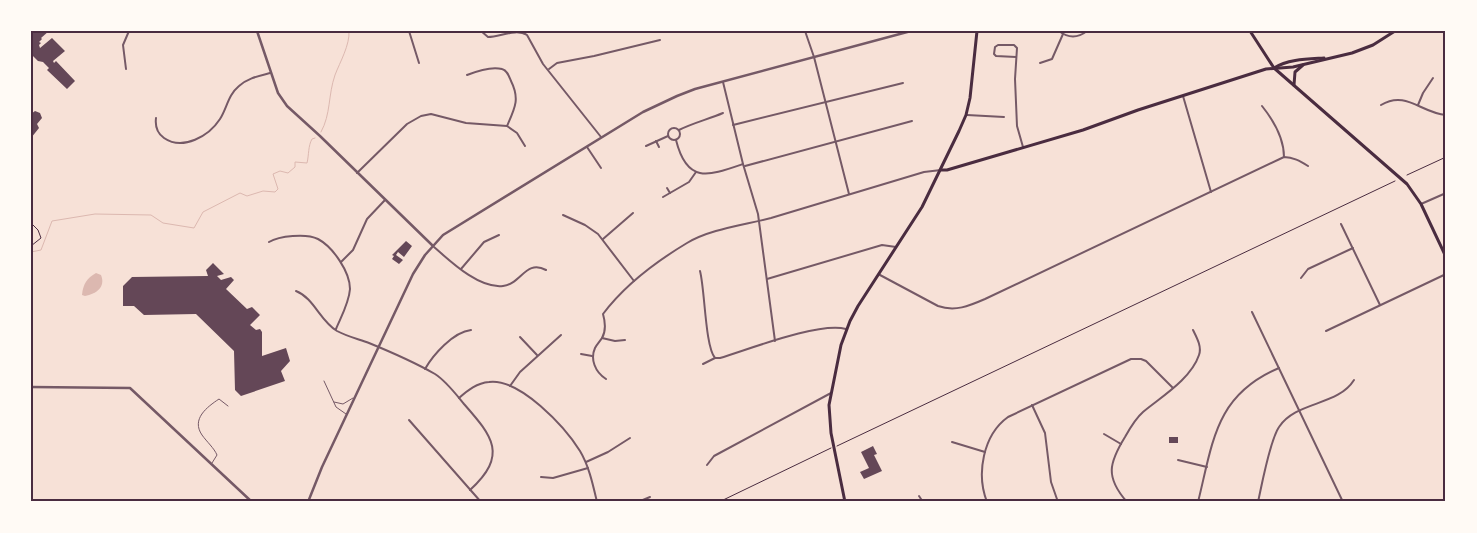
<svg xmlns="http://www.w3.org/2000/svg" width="1477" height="533" viewBox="0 0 1477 533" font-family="Mulish,sans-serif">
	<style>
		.water { fill: #dcb8b0 }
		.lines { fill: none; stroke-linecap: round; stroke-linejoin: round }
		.stream { stroke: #dcb8b0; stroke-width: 1 }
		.building { fill: #644757 }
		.path { stroke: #4a2c40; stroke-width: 1 }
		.service { stroke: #755966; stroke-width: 1 }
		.minor { stroke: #755966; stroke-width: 2 }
		.tertiary { stroke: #755966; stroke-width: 2.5 }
		.secondary { stroke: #4a2c40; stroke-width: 3 }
		.primary { stroke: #4a2c40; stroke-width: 3 }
		.neatline { fill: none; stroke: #4a2c40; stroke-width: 2 }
	</style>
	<rect width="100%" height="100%" fill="#f7e1d7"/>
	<!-- water -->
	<path class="water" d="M96,273l5,2c5,12 -5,19 -16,21l-3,-1c1,-11 5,-17 14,-22z"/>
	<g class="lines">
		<!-- stream -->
		<g class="stream">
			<path d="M321,132c10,-18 7,-37 14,-57 5,-13 15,-30 14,-44"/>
			<path d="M31,252l10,-2 11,-29 43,-7 56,1 12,8 31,5 9,-16 37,-19 7,3 16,-5 12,1 3,-3 -5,-15 7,-3 8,2 7,-6v-5l12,1c2,-8 1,-17 5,-24l3,-1"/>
		</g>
	</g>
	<!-- building -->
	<g class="building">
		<path d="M31,31h18l-8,7 1,1 -3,3 2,1 -2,2 1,3 12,-10 13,13 -12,10 1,2 2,-2 19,20 -8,8 -20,-19 2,-2 -6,-6 -5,-1 -7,-7z"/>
		<path d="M35,111l5,2 2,5 -5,6 2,4 -8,10v-24z"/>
		<path d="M406,241l6,5 -8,11 -6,-5 -2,3 7,5 -4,4 -7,-5 2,-3 -2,-1z"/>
		<path d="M213,263l11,11 -7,2 4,4 10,-3 3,3 -8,9 21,20 5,-2 8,8 -10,10 6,5 4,-1 2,3v24l24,-8 4,13 -9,10 4,10 -44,15 -6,-6 -1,-39 -38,-37 -52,1 -10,-9h-11v-20l9,-9 76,-1 -2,-6z"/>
		<rect x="1169" y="437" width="9" height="6"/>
		<path d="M873,446l4,8 -3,1 8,16 -18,8 -4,-7 9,-4 -8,-16z"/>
	</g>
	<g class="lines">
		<!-- path -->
		<g class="path">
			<path d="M1407,175l39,-18"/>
			<path d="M31,223l7,7 3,8 -10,8"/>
			<path d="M837,446l558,-265"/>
			<path d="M719,502l112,-54"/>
		</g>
		<!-- service -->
		<g class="service">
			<path d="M324,381l12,26 10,7"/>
			<path d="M334,402l9,2 10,-6"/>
			<path d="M212,463l5,-8c-3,-7 -10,-13 -15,-20 -11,-16 5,-28 17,-36l9,7"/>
		</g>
		<!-- minor -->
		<g class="minor">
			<path d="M409,31l10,32"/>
			<path d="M481,31l7,6c12,0 28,-9 39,-2l16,29 58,73"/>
			<path d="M805,31l9,26 35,137"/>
			<path d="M1059,31c9,7 19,7 28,0"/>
			<path d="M1016,57l-20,-1 -2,-2 1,-7 3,-2h16l3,3 -2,31 2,47 6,21"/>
			<path d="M1040,63l12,-4 11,-25"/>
			<path d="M126,69l-3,-24 6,-14"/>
			<path d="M549,69l8,-6 37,-7 66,-16"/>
			<path d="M467,75c10,-4 24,-9 35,-6 5,1 7,7 9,12 9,18 4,27 -4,45"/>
			<path d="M723,82l20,82 15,50 17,127"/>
			<path d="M1183,96l28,96"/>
			<path d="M1381,105c25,-15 40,8 65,10"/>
			<path d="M1418,105l5,-12 10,-15"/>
			<path d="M1262,106c12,15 22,32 22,51"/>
			<path d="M967,115l37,2"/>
			<path d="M156,118c-1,8 1,15 8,20 19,13 45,-2 56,-19 7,-11 8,-24 19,-33 9,-8 20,-10 31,-13"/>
			<path d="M733,125l170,-42"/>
			<circle cx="674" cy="134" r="6"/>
			<path d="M679,130c14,-7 30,-11 44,-17"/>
			<path d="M676,140c11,44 32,36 67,24"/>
			<path d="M656,141l3,6"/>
			<path d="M646,146l22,-10"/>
			<path d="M587,147l14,21"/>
			<path d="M745,166l167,-45"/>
			<path d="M357,173l50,-49 14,-8 10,-2 35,9 41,3 10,7 8,13"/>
			<path d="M667,188l3,5"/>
			<path d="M663,197l26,-15 7,-10"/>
			<path d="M1421,204l25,-11"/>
			<path d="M563,215l22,10 13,9 36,47"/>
			<path d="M1341,224l39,81"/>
			<path d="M603,239l30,-26"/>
			<path d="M269,242c10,-6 37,-9 49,-3 15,8 32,33 32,50 -1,14 -9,28 -14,40"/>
			<path d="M434,247c16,14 45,42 69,39 18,-2 23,-27 43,-16"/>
			<path d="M341,262l12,-12 14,-31 18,-19"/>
			<path d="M461,269l23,-27 15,-7"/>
			<path d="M700,271c5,19 5,75 15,87"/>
			<path d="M880,275l58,31c17,6 31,0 47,-7l299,-142c9,0 16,4 24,9"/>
			<path d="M1301,278l7,-9 45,-21"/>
			<path d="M767,279l115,-34 14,2"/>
			<path d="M296,291c18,7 24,30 41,40 9,5 21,8 32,12 22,9 45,19 66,31 11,7 20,19 29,30 29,33 44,51 6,86"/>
			<path d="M1252,312l91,190"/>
			<path d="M1326,331l120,-57"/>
			<path d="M520,337l17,18"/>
			<path d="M602,338l13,3 10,-1"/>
			<path d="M581,354l11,2"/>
			<path d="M715,358h5c30,-9 98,-36 126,-29"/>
			<path d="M703,364l12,-6"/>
			<path d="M425,369c8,-14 28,-37 46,-39"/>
			<path d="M606,379c-11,-7 -16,-20 -11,-31 2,-4 5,-7 7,-10 4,-7 3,-17 1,-24 21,-28 54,-53 84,-71 23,-14 57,-18 84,-25 51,-15 102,-31 153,-46l17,-2"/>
			<path d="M510,386l10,-14 41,-37"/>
			<path d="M459,398c9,-8 18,-15 30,-16 31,-4 76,45 91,69 9,15 13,34 17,51"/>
			<path d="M1032,405l13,28 6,49 7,20"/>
			<path d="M409,420l72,82"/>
			<path d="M1104,434l17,10"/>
			<path d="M952,442l33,10"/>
			<path d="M1178,460l29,7"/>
			<path d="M586,462l22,-10 22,-14"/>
			<path d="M707,465l7,-9 117,-63"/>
			<path d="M541,477l12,1 35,-10"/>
			<path d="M919,496l4,6"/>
			<path d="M638,502l12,-5"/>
			<path d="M987,502c-11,-28 -4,-67 21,-85l123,-58h10l5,2 27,27"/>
			<path d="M1127,502c-22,-25 -18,-39 -2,-65 5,-9 10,-18 18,-25 18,-15 48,-33 56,-57 3,-8 -2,-17 -6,-25"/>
			<path d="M1198,502c15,-60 17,-107 81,-134"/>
			<path d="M1258,502c4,-18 12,-62 21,-75 17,-26 59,-21 75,-47"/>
		</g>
		<!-- tertiary -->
		<g class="tertiary">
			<path d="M257,31l21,62 9,13 33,30 112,109"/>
			<path d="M31,387l99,1 122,114"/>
			<path d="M308,502l14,-35 91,-193 12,-19 18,-20 200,-123 34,-16 18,-7 216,-58"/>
		</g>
		<!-- secondary -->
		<g class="secondary">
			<path d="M1274,68c14,-9 34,-9 50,-10"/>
			<path d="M941,170h6l136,-40 55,-20 128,-41 27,-2 59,-14 21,-8 22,-14"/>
			<path d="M845,502l-14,-69 -2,-28 12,-60 9,-24 8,-15 64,-99 37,-76 7,-16 4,-17 7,-67"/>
		</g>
		<!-- primary -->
		<g class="primary">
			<path d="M1250,31l24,37 133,116 14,20 25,53"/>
			<path d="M1294,85l1,-13 8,-7"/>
		</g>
	</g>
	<!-- border -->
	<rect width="1477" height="533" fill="none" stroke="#fffaf5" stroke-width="65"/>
	<rect x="32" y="32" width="1412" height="468" class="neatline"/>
</svg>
